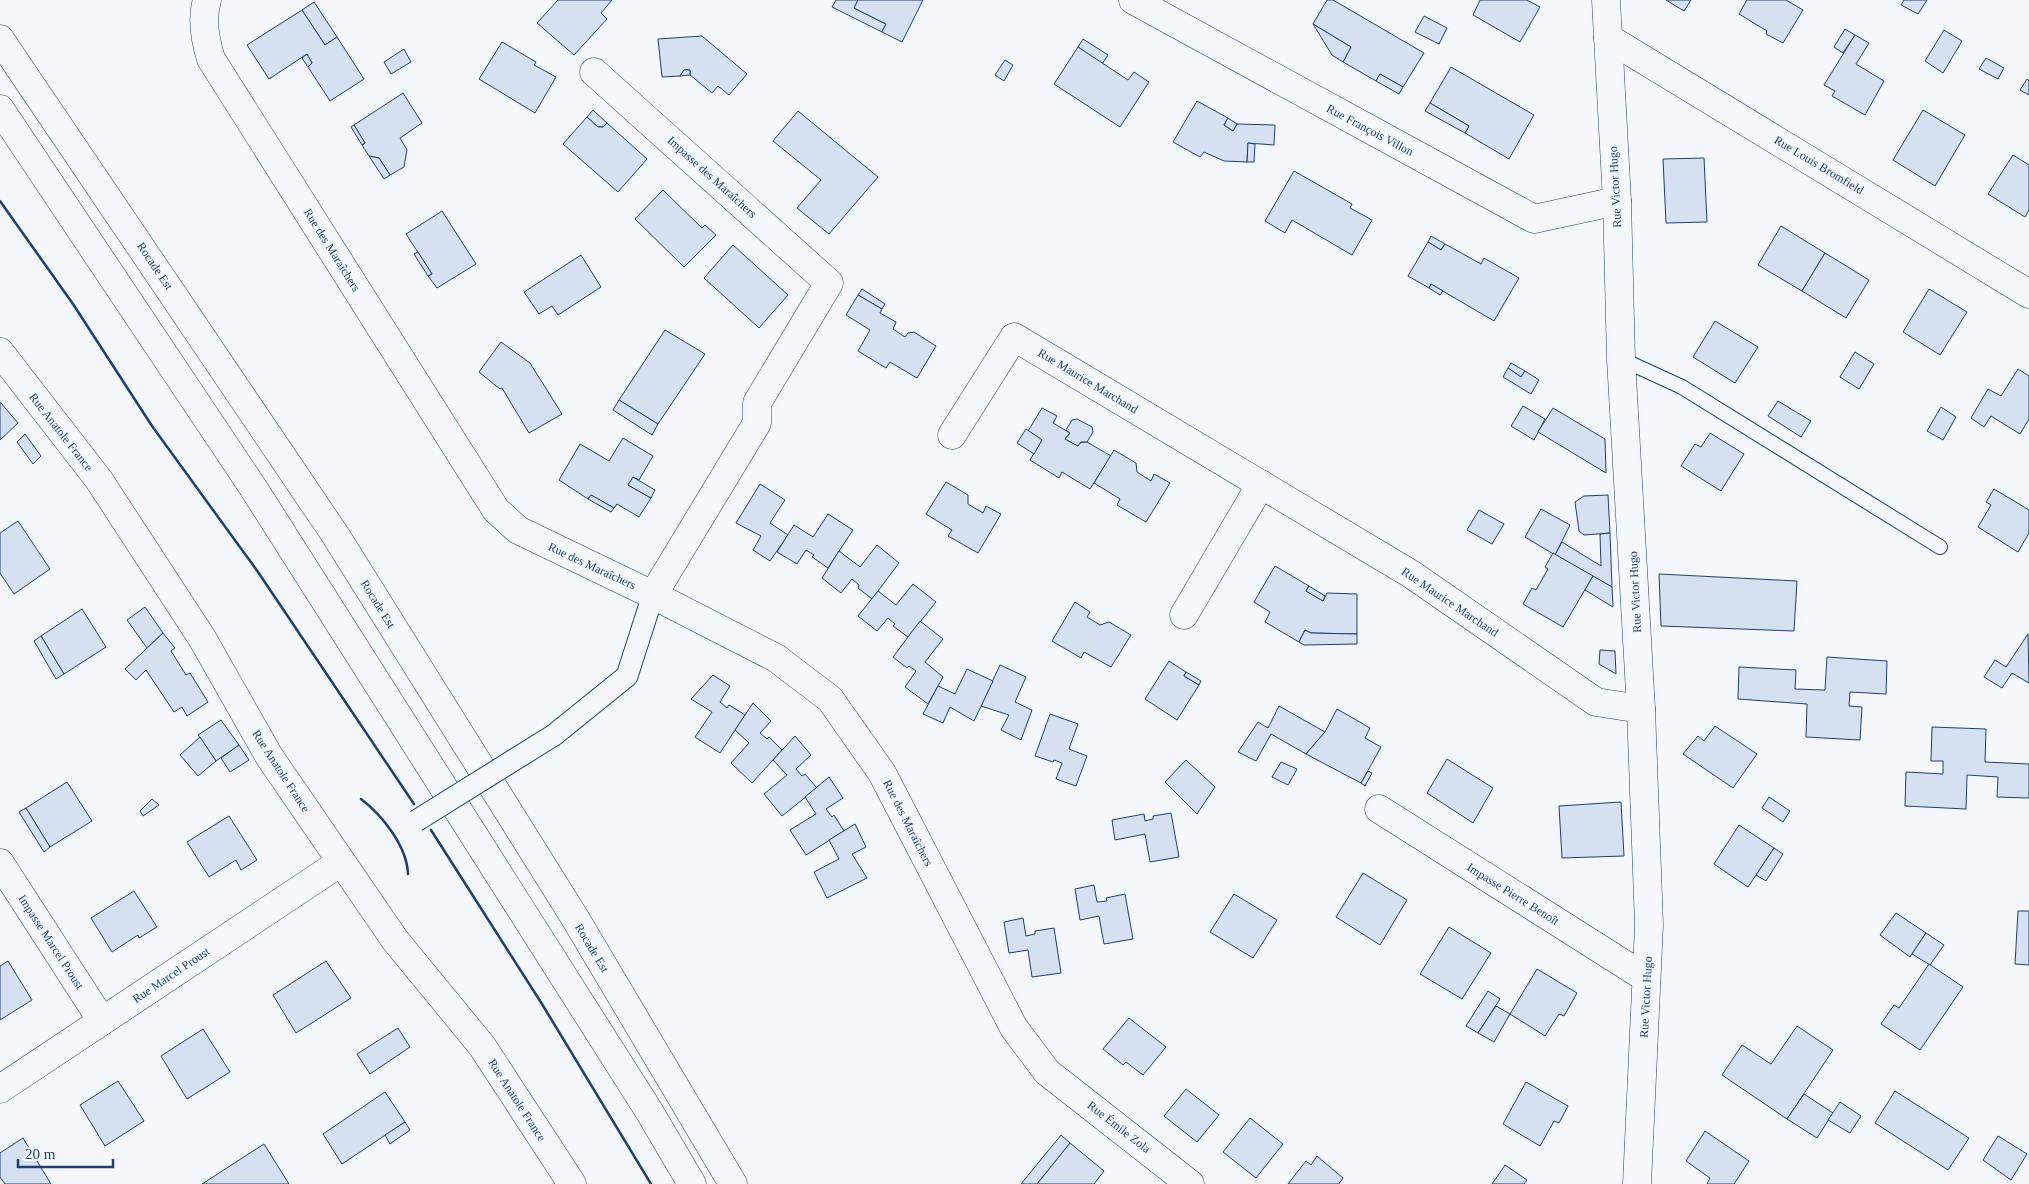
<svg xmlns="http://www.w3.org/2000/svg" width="2029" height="1184" viewBox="0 0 2029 1184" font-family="Georgia,serif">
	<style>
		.building { fill: #d5e0f0; stroke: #1d3f73 }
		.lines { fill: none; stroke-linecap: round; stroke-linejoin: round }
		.service-casing { stroke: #1d3f73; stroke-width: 16 }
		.pedestrian-casing { stroke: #1d3f73; stroke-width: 23 }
		.minor-casing { stroke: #1d3f73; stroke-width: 29 }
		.trunk-casing { stroke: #1d3f73; stroke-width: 29 }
		.service { stroke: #f4f7fb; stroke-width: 14 }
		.pedestrian { stroke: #f4f7fb; stroke-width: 21 }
		.minor { stroke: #f4f7fb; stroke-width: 28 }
		.trunk { stroke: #f4f7fb; stroke-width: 28 }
		.pedestrian-bridge-casing { stroke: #1d3f73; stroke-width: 23; stroke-linecap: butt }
		.pedestrian-bridge { stroke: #f4f7fb; stroke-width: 21 }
		.wall { stroke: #1d3f73; stroke-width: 2.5 }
		.labels { text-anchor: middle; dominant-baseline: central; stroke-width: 4; stroke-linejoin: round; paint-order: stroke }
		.street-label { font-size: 12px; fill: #1d3f73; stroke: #f4f7fb }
	</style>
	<rect width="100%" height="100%" fill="#f4f7fb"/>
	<!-- building -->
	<g class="building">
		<path d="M558,0h54l-11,13 6,6 -33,36 -37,-32z"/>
		<path d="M836,0h22l-4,8 32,16 -4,8 -50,-25z"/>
		<path d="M858,0h65l-21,42 -20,-10 4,-8 -32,-16z"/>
		<path d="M1327,0h6l91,53 -21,34 -23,-13 -4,7 -33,-19 8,-15 -38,-23z"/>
		<path d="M1480,0h47l13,7 -20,35 -47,-27z"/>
		<path d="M1666,0h25l-7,11z"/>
		<path d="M1747,0h39l17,10 -20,33 -17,-9 1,-3 -28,-17z"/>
		<path d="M1904,0h23l-9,14 -17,-9z"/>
		<path d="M314,2l23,35 -12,8 -23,-35z"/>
		<path d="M302,10l23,35 12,-8 27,42 -34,22 -22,-34 4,-4 -5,-9 -38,25 -22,-34z"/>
		<path d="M1424,16l23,12 -8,16 -24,-12z"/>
		<path d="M1313,24l38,23 -8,15 -11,-7z"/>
		<path d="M1845,29l10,6 -12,18 -9,-6z"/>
		<path d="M1944,30l18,11 -19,32 -18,-12z"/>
		<path d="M1855,35l14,8 -13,21 28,17 -19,34 -33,-19 3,-5 -11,-6z"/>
		<path d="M702,36l45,38 -18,21 -11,-9 -6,7 -22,-18v-5h-6l-4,6 -18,1 -4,-38z"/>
		<path d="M1083,39l25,16 -6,9 -24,-17z"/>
		<path d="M502,42l34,20 -2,3 22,12 -21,36 -56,-34z"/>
		<path d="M1078,47l50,33 6,-8 15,10 -29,45 -66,-43z"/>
		<path d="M404,49l7,13 -20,12 -7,-12z"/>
		<path d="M307,54l5,9 -4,4 -6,-9z"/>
		<path d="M1986,58l18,10 -6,11 -19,-10z"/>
		<path d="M1005,60l8,5 -9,16 -9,-6z"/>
		<path d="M1451,67l83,48 -25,44 -44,-26 4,-7 -39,-23z"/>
		<path d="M684,70h6v5l-10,1z"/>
		<path d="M1380,74l23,13 -4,7 -23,-13z"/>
		<path d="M2027,79l2,2v14l-9,-5z"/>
		<path d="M403,93l19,30 -22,15 7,12 -3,17 -14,8 -11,-17 -10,-2 -7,-11 3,-2 -11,-18z"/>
		<path d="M1197,101l31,17 -4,7 9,6 4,-7 38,1 -1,20 -26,-2 -1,19 -23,-1 -20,-9 -4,5 -27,-15z"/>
		<path d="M1430,103l39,23 -4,7 -40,-22z"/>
		<path d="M593,110l14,13 -4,4h-5l-11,-10z"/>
		<path d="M1923,110l42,25 -30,51 -42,-26z"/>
		<path d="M798,111l80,66 -49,57 -32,-26 24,-28 -48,-39z"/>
		<path d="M587,117l11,10h5l4,-4 40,36 -29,33 -55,-48z"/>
		<path d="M1228,118l9,6 -4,7 -9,-6z"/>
		<path d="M354,125l11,18 -3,2 -11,-18z"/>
		<path d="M1248,143l7,1 -1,18h-7z"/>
		<path d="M2013,155l16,10v45l-4,7 -37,-23z"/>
		<path d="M369,156l10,2 11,17 -6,4z"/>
		<path d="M1704,158l3,64 -41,1 -3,-64z"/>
		<path d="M1294,171l58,33 -2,4 22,12 -20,35 -60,-35 -7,13 -20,-12z"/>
		<path d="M663,190l39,38 3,-3 11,10 -32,32 -49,-48z"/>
		<path d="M442,211l34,53 -39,24 -9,-12 4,-2 -26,-40z"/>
		<path d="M1781,226l44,27 -23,38 -44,-26z"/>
		<path d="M1431,236l14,8 -4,6 -13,-8z"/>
		<path d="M1428,242l13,8 4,-6 36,20 3,-6 35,20 -25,43 -63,-37 -2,4 -21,-12z"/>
		<path d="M733,245l55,50 -29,33 -55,-50z"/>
		<path d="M418,252l14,22 -4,2 -14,-22z"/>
		<path d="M1825,253l44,27 -23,38 -44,-27z"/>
		<path d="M581,255l20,32 -43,28 -6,-9 -13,8 -15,-22z"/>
		<path d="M1431,284l12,7 -3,4 -11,-7z"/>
		<path d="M862,289l23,15 -3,5 -24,-14z"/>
		<path d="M1929,289l38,23 -27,43 -37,-23z"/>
		<path d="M858,295l24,14 -2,4 16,9 -3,7 12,8 3,-4 6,-1 22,14 -19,32 -27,-16 -4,6 -28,-17 12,-21 -24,-15z"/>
		<path d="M1715,321l43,26 -23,36 -42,-26z"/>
		<path d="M665,330l40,24 -47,70 -39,-24z"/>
		<path d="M501,342l29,21 32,51 -33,19 -27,-45 -2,1 -21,-17z"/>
		<path d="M1855,352l19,12 -15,25 -19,-12z"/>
		<path d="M1511,363l14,8 -4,6 -13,-9z"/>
		<path d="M1508,368l13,9 4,-6 14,9 -8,14 -28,-17z"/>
		<path d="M2018,369l11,7v43l-9,15 -29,-18 -7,11 -13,-9 17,-29 13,7z"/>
		<path d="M619,400l39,24 -6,11 -39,-25z"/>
		<path d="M1778,401l33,20 -10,16 -33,-21z"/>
		<path d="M0,402l18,21 -18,17z"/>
		<path d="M1523,406l22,13 -11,21 -23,-14z"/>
		<path d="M1941,407l15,10 -13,23 -16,-9z"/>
		<path d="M1042,408l15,8 -4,7 17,10 -5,6 13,7 3,-4h6l24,14 -21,33 -28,-17 -3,6 -29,-18 12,-20 -14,-9z"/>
		<path d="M1553,408l52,31 1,34 -68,-41z"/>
		<path d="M1077,419l15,8 1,5 -6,10h-6l-3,4 -13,-7 5,-6 -4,-3 6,-10z"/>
		<path d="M1026,429l16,11 -8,14 -17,-11z"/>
		<path d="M1710,433l34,21 -23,37 -40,-25 14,-22 6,3z"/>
		<path d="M25,434l16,22 -8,8 -16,-22z"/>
		<path d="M623,438l30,18 -14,24 -6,-3 -5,8 23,13 -12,19 -22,-13 -3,4 -23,-13 -3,4 -29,-19 21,-36 29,17z"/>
		<path d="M1114,450l22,13 1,9 14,9 3,-7 16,9 -24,39 -29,-17 3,-6 -26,-16z"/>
		<path d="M633,477l22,13 -4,8 -23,-13z"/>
		<path d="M946,482l22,13v9l15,9 3,-7 15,8 -23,39 -30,-17 4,-6 -26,-16z"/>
		<path d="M760,484l25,16 -15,23 18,12 -18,26 -17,-11 8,-14 -25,-13z"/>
		<path d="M1994,489l35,21v23l-11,19 -40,-25 13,-22 -5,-3z"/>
		<path d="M591,495l23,13 -3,4 -23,-13z"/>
		<path d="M1608,495l2,38 -26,2 -5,-4 -4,-29 9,-6z"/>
		<path d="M1541,509l29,16 -15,30 -30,-18z"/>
		<path d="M1479,510l25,14 -12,20 -25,-14z"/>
		<path d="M828,514l25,16 -25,38 -16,-11 2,-2 -8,-5 -9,14 -20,-12 17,-27 19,12z"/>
		<path d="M18,521l32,48 -36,25 -14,-21v-40z"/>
		<path d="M1610,533l2,54 -57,-32 7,-13 39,24 -1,-32z"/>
		<path d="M877,545l22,18 -27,36 -14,-11 1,-3 -7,-6 -11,14 -19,-15 17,-27 21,16z"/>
		<path d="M1553,553l40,23 -30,51 -40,-23 9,-16 4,2 12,-21 -3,-2z"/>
		<path d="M1275,566l34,20 -3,5 17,10 4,-8 30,1v40l-46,-1 -6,-3 -6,12 -34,-20 5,-10 -16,-10z"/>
		<path d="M1659,574l138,7 -3,50 -133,-5z"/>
		<path d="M1593,576l19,11 1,20 -28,-17z"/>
		<path d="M913,584l23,18 -28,35 -15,-11 2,-2 -7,-6 -11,13 -19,-15 20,-25 18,14z"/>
		<path d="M1309,586l16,10 -2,5 -17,-10z"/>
		<path d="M1075,602l15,10 -3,5 13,8 9,-3 22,13 -20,32 -27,-15 -3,6 -29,-17z"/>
		<path d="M145,607l18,26 -16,15 -20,-28z"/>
		<path d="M82,609l24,38 -42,27 -23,-38z"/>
		<path d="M920,621l23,18 -18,23 18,15 -15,27 -23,-17 11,-16 -7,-5 -2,2 -14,-11z"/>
		<path d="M1305,630l6,3 46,1v10l-53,1 -5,-3z"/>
		<path d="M163,633l12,15 -4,3 15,24 4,-2 18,29 -21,14 -5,-9 -8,5 -28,-42 -10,10 -11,-11z"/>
		<path d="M2028,634l1,49 -17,-10 -10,15 -18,-11 11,-17 11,7z"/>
		<path d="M41,636l23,38 -8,5 -22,-38z"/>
		<path d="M1600,650l15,1 1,23 -17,-10z"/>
		<path d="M1827,657l60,4 -1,33 -36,-2 -1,14 13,1 -2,33 -54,-3 1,-33 -69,-5 1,-32 57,3 -1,19 30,1z"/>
		<path d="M1169,661l17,11 -2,4 15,9 -22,35 -32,-21z"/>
		<path d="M1000,665l26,12 -11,25 17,8 -11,30 -20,-10 8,-15 -28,-9z"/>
		<path d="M967,669l26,12 -19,40 -24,-14 -7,16 -20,-9 15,-28 17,8z"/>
		<path d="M1186,672l15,9 -2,4 -15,-9z"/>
		<path d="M713,675l17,11 -10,16 7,6 2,-3 16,10 -25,38 -25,-16 17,-25 -21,-13z"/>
		<path d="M753,703l18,18 -11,12 7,6 2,-2 13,13 -30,33 -21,-20 18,-20 -14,-13z"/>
		<path d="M1279,706l46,26 -19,22 -35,-20 -15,27 -18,-9 20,-30 10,6z"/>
		<path d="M1337,709l33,19 -5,10 16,9 -20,36 -55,-29 19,-22z"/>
		<path d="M1050,714l28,10 -9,25 18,7 -11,30 -20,-7 6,-16 -8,-3 -1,2 -18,-6z"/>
		<path d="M221,720l18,25 -23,16 -18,-26z"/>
		<path d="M1715,726l42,28 -24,34 -50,-34 15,-18 6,5z"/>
		<path d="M1932,727l54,2 -1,33 44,2v34l-32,-1 1,-20 -31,-2 -1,34 -61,-3 1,-34 37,2v-13h-12z"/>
		<path d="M795,736l16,19 -15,14 6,7 3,-2 12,14 -35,28 -18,-22 23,-19 -14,-15z"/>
		<path d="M200,737l16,24 -18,15 -18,-21z"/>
		<path d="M239,745l10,15 -19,12 -9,-14z"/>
		<path d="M1447,759l46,29 -20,35 -46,-30z"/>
		<path d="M1186,760l29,27 -18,27 -32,-32z"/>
		<path d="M1281,762l16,7 -9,16 -16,-8z"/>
		<path d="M1368,771l4,2 -7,13 -4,-3z"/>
		<path d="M829,777l14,21 -17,11 6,8 2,-2 10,16 -38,24 -16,-25 26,-16 -11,-17z"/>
		<path d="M67,782l25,39 -42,26 -24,-39z"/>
		<path d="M1769,797l21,14 -7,11 -21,-14z"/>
		<path d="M152,799l7,6 -16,11 -3,-5z"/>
		<path d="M1621,802l3,54 -62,2 -3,-52z"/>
		<path d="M26,808l24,39 -6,5 -25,-40z"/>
		<path d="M1171,813l8,44 -29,5 -5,-28 -30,6 -3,-20 32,-6 1,7 8,-2v-3z"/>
		<path d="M229,816l28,44 -16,10 -5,-10 -27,17 -22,-35z"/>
		<path d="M855,824l11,23 -14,7 15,24 -40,20 -13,-26 25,-13 -10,-19z"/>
		<path d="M1739,825l35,23 -26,39 -34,-23z"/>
		<path d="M1774,848l9,6 -17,27 -10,-6z"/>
		<path d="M1363,873l44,27 -27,45 -44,-28z"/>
		<path d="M1094,885l3,17 10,-1 -1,-3 19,-4 8,45 -29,5 -5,-28 -19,4 -5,-31z"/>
		<path d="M134,891l23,36 -18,11 -1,-3 -26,17 -21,-34z"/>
		<path d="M1234,894l43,26 -24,38 -43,-26z"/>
		<path d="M2018,911h11v54l-14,-1z"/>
		<path d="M1896,913l30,20 -16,24 -30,-22z"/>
		<path d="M1023,918l3,18 9,-2v-3l19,-3 7,45 -29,4 -4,-27 -19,3 -5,-31z"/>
		<path d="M1449,927l42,26 -29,46 -42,-25z"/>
		<path d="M1926,933l18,12 -14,20 -18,-11z"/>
		<path d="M8,961l24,39 -32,20v-54z"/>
		<path d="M326,961l25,37 -55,35 -23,-38z"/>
		<path d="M1929,964l34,23 -43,63 -39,-26 13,-19 5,3z"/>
		<path d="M1537,969l40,24 -13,23 -5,-2 -14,22 -35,-22z"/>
		<path d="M1488,991l12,8 -22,34 -12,-7z"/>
		<path d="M1496,1006l14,8 -16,28 -16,-9z"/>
		<path d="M1129,1018l37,29 -23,28 -17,-13 -3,3 -20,-16z"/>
		<path d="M1797,1026l36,24 -46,69 -65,-44 20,-30 29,19z"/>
		<path d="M398,1028l12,19 -40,27 -13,-20z"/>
		<path d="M203,1029l27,43 -43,27 -26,-43z"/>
		<path d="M118,1081l26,40 -39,25 -25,-41z"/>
		<path d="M1526,1082l42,24 -9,17 -5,-2 -14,25 -37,-22z"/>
		<path d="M1186,1089l33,26 -22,27 -33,-26z"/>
		<path d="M1895,1091l74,47 -21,32 -73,-47z"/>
		<path d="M385,1092l20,30 -63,42 -19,-30z"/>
		<path d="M1804,1094l29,19 -16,25 -30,-19z"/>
		<path d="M1840,1102l21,14 -11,17 -22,-13z"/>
		<path d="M1250,1118l33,26 -27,34 -33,-26z"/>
		<path d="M405,1122l5,8 -20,14 -5,-9z"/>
		<path d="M1705,1131l44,30 -15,23h-27l3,-6 -24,-17z"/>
		<path d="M1061,1135l9,8 -33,41h-16z"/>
		<path d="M1998,1136l29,18 -16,26 -28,-20z"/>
		<path d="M23,1138l28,46h-46l-5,-7v-24z"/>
		<path d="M1070,1143l34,28 -10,13h-57z"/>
		<path d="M264,1144l25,40h-87z"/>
		<path d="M1317,1156l26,22 -4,6h-51l18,-23 5,4z"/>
		<path d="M1505,1165l22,15 -3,4h-32z"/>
	</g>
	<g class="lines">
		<defs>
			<path id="service" d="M1621,359l61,28 258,160"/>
			<path id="pedestrian" d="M554,735l73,-59 26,-81"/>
			<g id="minor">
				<path d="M207,0c-6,20 -2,40 4,59l285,451 22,20 135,65 123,63 54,41 52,74 132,255 33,44 143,112"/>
				<path d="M1133,0l401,219 83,-18"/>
				<path d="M1606,0l11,201 4,158 20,350 8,216 -12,259"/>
				<path d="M1608,38l421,256"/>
				<path d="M594,72l235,211 -72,120v20l-104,172"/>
				<path d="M0,352l99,128 103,158 67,118 126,184 87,106 90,138"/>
				<path d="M952,435l62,-98 397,237 185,128 45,7"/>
				<path d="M1184,615l77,-131"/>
				<path d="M1379,809l267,169"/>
				<path d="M0,863l102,158"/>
				<path d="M0,1089l341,-227"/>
			</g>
			<g id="trunk">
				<path d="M0,39l336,497 239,382 158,266"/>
				<path d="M0,109l254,380 395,622 43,73"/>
			</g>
		</defs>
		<!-- service casing -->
		<use href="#service" class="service-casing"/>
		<!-- pedestrian casing -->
		<use href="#pedestrian" class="pedestrian-casing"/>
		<!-- minor casing -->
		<use href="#minor" class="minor-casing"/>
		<!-- trunk casing -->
		<use href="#trunk" class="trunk-casing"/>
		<!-- service -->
		<use href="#service" class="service"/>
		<!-- pedestrian -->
		<use href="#pedestrian" class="pedestrian"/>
		<!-- minor -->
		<use href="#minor" class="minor"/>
		<!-- trunk -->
		<use href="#trunk" class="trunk"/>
		<defs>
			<path id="pedestrian-bridge" d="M416,821l138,-86"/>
		</defs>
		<!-- pedestrian-bridge casing -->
		<use href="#pedestrian-bridge" class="pedestrian-bridge-casing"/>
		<!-- pedestrian-bridge -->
		<use href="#pedestrian-bridge" class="pedestrian-bridge"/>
		<!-- wall -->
		<g class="wall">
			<path d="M0,201l73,103 79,122 106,146 156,232"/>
			<path d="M361,799c21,16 46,47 47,75"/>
			<path d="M431,830l111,174 109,180"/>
		</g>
	</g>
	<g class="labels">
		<!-- street labels -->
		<g class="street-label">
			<text transform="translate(1370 130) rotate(28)">Rue François Villon</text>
			<text transform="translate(1819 165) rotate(31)">Rue Louis Bromfield</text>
			<text transform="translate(712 177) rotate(42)">Impasse des Maraîchers</text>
			<text transform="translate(1615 187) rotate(-93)">Rue Victor Hugo</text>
			<text transform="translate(332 250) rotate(58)">Rue des Maraîchers</text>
			<text transform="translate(155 266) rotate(56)">Rocade Est</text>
			<text transform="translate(1088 381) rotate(31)">Rue Maurice Marchand</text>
			<text transform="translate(61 432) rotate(52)">Rue Anatole France</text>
			<text transform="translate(592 566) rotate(25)">Rue des Maraîchers</text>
			<text transform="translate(1635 592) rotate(-93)">Rue Victor Hugo</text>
			<text transform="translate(1450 602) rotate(34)">Rue Maurice Marchand</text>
			<text transform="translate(378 604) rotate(58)">Rocade Est</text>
			<text transform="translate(281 771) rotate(57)">Rue Anatole France</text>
			<text transform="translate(908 823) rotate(63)">Rue des Maraîchers</text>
			<text transform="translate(1513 894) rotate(32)">Impasse Pierre Benoît</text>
			<text transform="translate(51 942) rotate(57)">Impasse Marcel Proust</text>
			<text transform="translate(592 948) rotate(59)">Rocade Est</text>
			<text transform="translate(171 975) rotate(-34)">Rue Marcel Proust</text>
			<text transform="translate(1646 997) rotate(-87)">Rue Victor Hugo</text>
			<text transform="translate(517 1100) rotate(57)">Rue Anatole France</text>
			<text transform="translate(1119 1127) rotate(38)">Rue Émile Zola</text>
		</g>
	</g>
	<!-- scale -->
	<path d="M18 1159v8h95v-8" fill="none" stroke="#1d3f73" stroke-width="2.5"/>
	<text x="25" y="1159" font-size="15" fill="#1d3f73" stroke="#f4f7fb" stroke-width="4" paint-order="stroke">20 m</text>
</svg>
